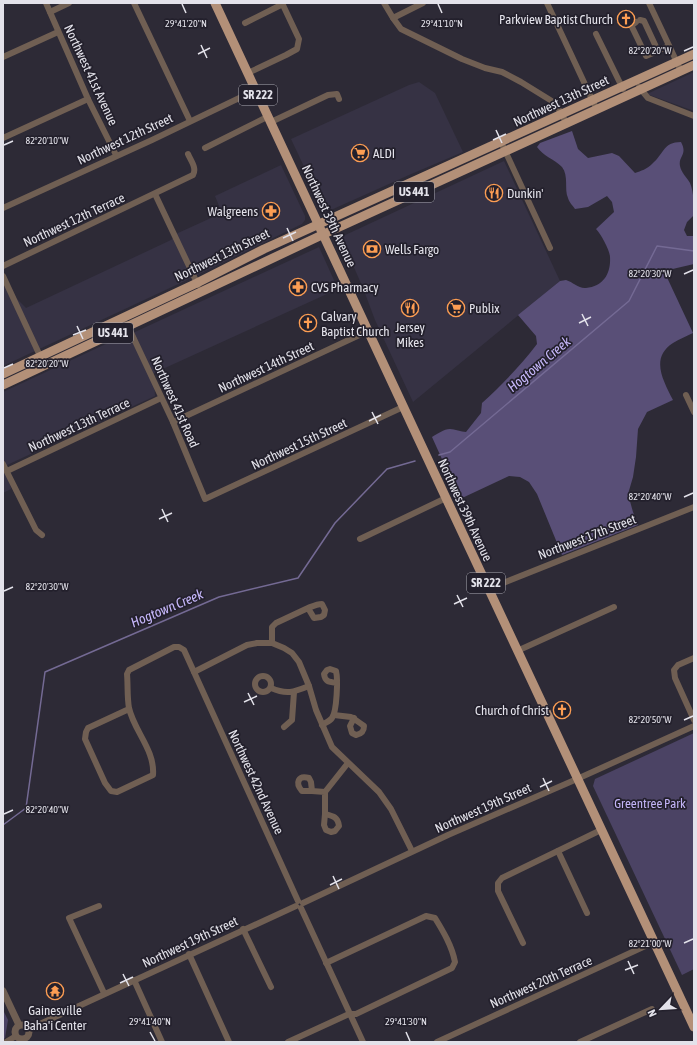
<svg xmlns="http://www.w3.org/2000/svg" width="697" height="1045" viewBox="0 0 697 1045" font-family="'Asap Condensed',sans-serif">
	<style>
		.built { fill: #363244 }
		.green { fill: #4b4364 }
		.forest { fill: #594f77 }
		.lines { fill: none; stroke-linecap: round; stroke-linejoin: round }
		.stream { stroke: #746a94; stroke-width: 1.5 }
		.minor { stroke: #705f53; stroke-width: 6 }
		.tertiary { stroke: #705f53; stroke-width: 7 }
		.primary { stroke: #b39078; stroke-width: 9 }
		.ticks { fill: none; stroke: #e3e2ea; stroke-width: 1.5 }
		.labels { text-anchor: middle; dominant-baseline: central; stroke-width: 3.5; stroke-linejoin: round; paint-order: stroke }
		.shield { fill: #23202c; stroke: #a9a8b1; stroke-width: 1 }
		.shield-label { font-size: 12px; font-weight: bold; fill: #e3e2ea }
		.poi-label { font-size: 13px; fill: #e3e2ea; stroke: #23202c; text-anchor: start }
		.street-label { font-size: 13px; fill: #e3e2ea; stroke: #23202c }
		.park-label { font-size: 13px; fill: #c2b3f6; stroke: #23202c }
		.water-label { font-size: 14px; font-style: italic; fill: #c6b7fa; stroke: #23202c }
		.ticks-label { font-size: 10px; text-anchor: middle; fill: #e3e2ea; stroke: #23202c; stroke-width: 3.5; stroke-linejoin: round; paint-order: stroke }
	</style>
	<rect width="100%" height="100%" fill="#2d2a36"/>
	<!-- built -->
	<g class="built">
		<path d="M694,72v39l-47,-17z"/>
		<path d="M419,82l16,11 28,59 -54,23 -78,35 -3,1 -4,-2 -33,-70 118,-54z"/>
		<path d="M504,161l56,120 -147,121 -38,-82 -12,-32 -21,-48 -1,-3z"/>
		<path d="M281,165l24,51v4l-3,4 -113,55 -186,87v-81l23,23 145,-68 7,-7 44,-20 -7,-17z"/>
		<path d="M319,247l19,42 -184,84 1,23 -148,69 4,24 -8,4v-101l122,-57 10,-3z"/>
	</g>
	<!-- green -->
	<g class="green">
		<path d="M694,733v236l-12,6 -89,-189 2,-7z"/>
		<path d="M3,1010l5,10 -3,18 -2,2z"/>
	</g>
	<!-- forest -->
	<path class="forest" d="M572,131l6,18 10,9 24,-5 7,3 16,17c6,-2 12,-4 17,-9 12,-10 11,-22 29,-22 7,13 -3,14 -1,24 1,6 7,12 10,17 4,10 4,22 4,32l-7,7 -3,8 3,6h7v28l-30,7 29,62c-6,3 -14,6 -20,10 -23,15 -10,37 0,57l-26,12 -9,17 -2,28 -3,20 -5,17 5,18 5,13 -76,30 -25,-61 -8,-12 -9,-5 -11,-1 -49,23 -28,-62c5,-3 12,-8 18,-8 5,0 11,3 16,3l15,-19 1,-10c20,-18 39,-38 55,-59l-1,-8 -18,-21 42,-34c2,0 4,-1 6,-1 7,2 13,9 20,8 18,-2 25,-15 24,-31 0,-6 -9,-23 -14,-28l18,-17 -2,-10 -5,-6 -19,11 -13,2c-2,-3 -6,-7 -7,-11 -4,-9 1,-22 -6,-31 -8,-8 -19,-11 -25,-20l3,-4z"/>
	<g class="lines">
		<!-- stream -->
		<g class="stream">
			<path d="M439,455l11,-3 179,-151 28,-55 37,5"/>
			<path d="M3,825l23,-17 19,-136 174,-75 79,-19 37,-55 52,-54 28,-8"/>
		</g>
		<!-- minor -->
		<g class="minor">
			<path d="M46,3l42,96 28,56"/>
			<path d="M134,3l56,118"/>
			<path d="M384,3l9,15 8,11 61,30 23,9 17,4 19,10 34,21 12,21"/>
			<path d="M547,3l50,107"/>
			<path d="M649,3l32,68"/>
			<path d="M50,12l19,-9"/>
			<path d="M393,18l30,-15"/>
			<path d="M640,20l4,1 14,30"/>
			<path d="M636,22l-4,3v2l14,29 23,-10"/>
			<path d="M245,23l38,-19"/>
			<path d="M596,34l27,55"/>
			<path d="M3,57l55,-25"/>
			<path d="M248,73l38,-18 11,-6 2,-10 -17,-36"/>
			<path d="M639,87l9,11 46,18"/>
			<path d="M271,122l57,-27 9,-1 2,5"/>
			<path d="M3,138l85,-39"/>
			<path d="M501,142l49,106"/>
			<path d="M205,148l64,-32"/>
			<path d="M155,194l43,91"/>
			<path d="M3,208l149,-68 104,-50"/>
			<path d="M3,266l190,-91c4,-7 -2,-14 -5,-21"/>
			<path d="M3,276l38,82"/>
			<path d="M127,324l46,98 32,77 198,-92"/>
			<path d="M686,395l8,17"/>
			<path d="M173,422l195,-91"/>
			<path d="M3,464l33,66 6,5"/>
			<path d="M7,471l154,-73"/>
			<path d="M360,539l86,-41"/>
			<path d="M488,589l206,-82"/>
			<path d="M272,643v-16l4,-4 32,-15c5,-2 9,-4 14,-4l3,6 -1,5 -3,2 -7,1 -6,-10"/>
			<path d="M517,651l97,-44"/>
			<path d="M694,658l-16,7 -4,5 1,8 19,42"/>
			<path d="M194,672l53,-27 10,-2h15l12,5 8,5 7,9 10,24 7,24 16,37 47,45 12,17 21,42"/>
			<circle cx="263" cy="684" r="8"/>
			<path d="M271,688c16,7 23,4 38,-2"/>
			<path d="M129,709l-41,19 -2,4 -1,7 20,44 6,8 6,1 36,-17c2,-25 -19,-44 -24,-67 -2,-11 -1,-23 -2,-34l2,-4 45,-23h5l5,3 114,251"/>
			<path d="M334,715l17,2c5,3 9,6 13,9 0,6 -3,8 -8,9l-4,-2 -2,-7 4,-8"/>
			<path d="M322,725c3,-2 8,-4 10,-7 5,-7 6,-39 4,-47l-6,-2 -3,1 -3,4c1,8 5,8 13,9"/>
			<path d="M284,727l8,-7 2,-28"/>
			<path d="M312,791h-10c-7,-8 -4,-16 7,-13l2,4 1,9 13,1v22c8,2 13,3 14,12l-4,5 -4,1 -5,-2 -2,-5 1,-11"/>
			<path d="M325,792l23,-29"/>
			<path d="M558,851l29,62"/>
			<path d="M303,903l145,-68 129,-56 117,-53"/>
			<path d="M99,906l-30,12 35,75"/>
			<path d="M301,908l62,134"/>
			<path d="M243,929l28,58"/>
			<path d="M523,943l-25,-52v-8l4,-5 99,-48"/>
			<path d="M189,954l40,88"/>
			<path d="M134,980l28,62"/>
			<path d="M29,1029l267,-123"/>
			<path d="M6,1042l10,-6"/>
			<path d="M288,1042l61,-28h7l96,-46 3,-6c-3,-16 -12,-31 -20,-44l-9,-2 -100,47"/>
			<path d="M437,1042l217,-100"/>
			<path d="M580,1042l72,-33"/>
		</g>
		<!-- tertiary -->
		<g class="tertiary">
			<path d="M3,991l16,34"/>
			<circle cx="22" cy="1032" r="7"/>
		</g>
		<!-- primary -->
		<g class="primary">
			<path d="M215,3l231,495 248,529"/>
			<path d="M3,374l194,-91 67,-34 430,-195"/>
			<path d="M3,385l321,-151 370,-169"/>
		</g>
	</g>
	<!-- ticks -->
	<path class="ticks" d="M182,4l4,9M438,4l4,9M201,45l6,13M684,51l9,-4M198,54l12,-6M496,130l6,13M493,140l13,-6M4,145l9,-4M287,228l6,13M283,238l13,-6M684,274l9,-4M582,314l6,12M579,323l12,-6M77,326l6,13M73,335l13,-5M4,368l9,-4M372,412l6,12M369,421l12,-6M684,497l9,-4M162,509l6,13M159,519l13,-6M4,591l9,-4M457,595l6,12M454,604l13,-6M248,693l6,12M244,702l13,-6M684,720l9,-4M543,778l6,13M540,787l12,-6M4,814l9,-4M333,876l6,13M330,885l12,-6M684,943l9,-4M628,961l6,13M625,970l13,-5M123,974l6,12M120,983l13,-6M150,1032l5,9M406,1032l4,9"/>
	<!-- icons -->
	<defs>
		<symbol id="church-ring" viewBox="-11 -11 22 22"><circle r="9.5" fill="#23202c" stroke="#fc9d53" stroke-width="1.5"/><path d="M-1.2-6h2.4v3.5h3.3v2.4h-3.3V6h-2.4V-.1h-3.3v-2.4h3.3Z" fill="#fc9d53"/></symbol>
		<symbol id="supermarket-ring" viewBox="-11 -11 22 22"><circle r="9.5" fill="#23202c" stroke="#fc9d53" stroke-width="1.5"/><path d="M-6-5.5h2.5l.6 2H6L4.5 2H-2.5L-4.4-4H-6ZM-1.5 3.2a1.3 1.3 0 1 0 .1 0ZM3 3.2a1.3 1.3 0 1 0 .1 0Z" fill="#fc9d53"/></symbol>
		<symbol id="restaurant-ring" viewBox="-11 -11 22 22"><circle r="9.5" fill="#23202c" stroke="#fc9d53" stroke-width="1.5"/><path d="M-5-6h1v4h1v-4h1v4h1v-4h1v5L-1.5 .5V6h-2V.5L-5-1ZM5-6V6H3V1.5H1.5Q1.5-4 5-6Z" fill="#fc9d53"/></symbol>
		<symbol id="pharmacy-ring" viewBox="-11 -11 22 22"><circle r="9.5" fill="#23202c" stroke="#fc9d53" stroke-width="1.5"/><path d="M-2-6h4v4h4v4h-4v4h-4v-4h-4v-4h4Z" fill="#fc9d53"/></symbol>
		<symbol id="bank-ring" viewBox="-11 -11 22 22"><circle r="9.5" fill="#23202c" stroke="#fc9d53" stroke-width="1.5"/><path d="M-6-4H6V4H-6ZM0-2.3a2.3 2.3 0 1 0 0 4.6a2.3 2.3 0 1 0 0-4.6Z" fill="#fc9d53"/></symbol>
		<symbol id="temple-ring" viewBox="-11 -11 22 22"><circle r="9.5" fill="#23202c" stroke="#fc9d53" stroke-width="1.5"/><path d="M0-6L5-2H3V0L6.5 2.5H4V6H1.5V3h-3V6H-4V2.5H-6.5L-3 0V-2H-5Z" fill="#fc9d53"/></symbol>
	</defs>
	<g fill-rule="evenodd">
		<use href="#church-ring" x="616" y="9" width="20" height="20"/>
		<use href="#supermarket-ring" x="350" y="143" width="20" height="20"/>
		<use href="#restaurant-ring" x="484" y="183" width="20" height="20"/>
		<use href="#pharmacy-ring" x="261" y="201" width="20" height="20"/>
		<use href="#bank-ring" x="362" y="239" width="20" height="20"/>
		<use href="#pharmacy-ring" x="288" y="277" width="20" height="20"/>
		<use href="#restaurant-ring" x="400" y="298" width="20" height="20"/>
		<use href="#supermarket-ring" x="446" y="298" width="20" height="20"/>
		<use href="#church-ring" x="298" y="313" width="20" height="20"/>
		<use href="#church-ring" x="552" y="700" width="20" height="20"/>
		<use href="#temple-ring" x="45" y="981" width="20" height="20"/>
	</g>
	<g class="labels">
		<!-- shield labels -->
		<g class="shield">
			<rect x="239" y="85" width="38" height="20" rx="3"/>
			<rect x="394" y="182" width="40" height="20" rx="3"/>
			<rect x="93" y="323" width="40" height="20" rx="3"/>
			<rect x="467" y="573" width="38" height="20" rx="3"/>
		</g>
		<g class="shield-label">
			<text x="258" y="95">SR 222</text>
			<text x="414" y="192">US 441</text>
			<text x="113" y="333">US 441</text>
			<text x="486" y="583">SR 222</text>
		</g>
		<!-- poi labels -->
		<g class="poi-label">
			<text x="613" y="19" text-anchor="end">Parkview Baptist Church</text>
			<text x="373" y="153">ALDI</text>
			<text x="507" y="193">Dunkin'</text>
			<text x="258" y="211" text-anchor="end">Walgreens</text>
			<text x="385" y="249">Wells Fargo</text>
			<text x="311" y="287">CVS Pharmacy</text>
			<text x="469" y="308">Publix</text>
			<text x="321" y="316">Calvary<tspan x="321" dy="15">Baptist Church</tspan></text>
			<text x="410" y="327" text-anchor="middle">Jersey<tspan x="410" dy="15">Mikes</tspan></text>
			<text x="549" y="710" text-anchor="end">Church of Christ</text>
			<text x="55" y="1010" text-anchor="middle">Gainesville<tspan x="55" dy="15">Baha'i Center</tspan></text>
		</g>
		<!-- street labels -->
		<g class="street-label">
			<text transform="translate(91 75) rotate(65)">Northwest 41st Avenue</text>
			<text transform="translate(561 101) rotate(-25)">Northwest 13th Street</text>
			<text transform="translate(125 139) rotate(-25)">Northwest 12th Street</text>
			<text transform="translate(329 216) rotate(65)">Northwest 39th Avenue</text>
			<text transform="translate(74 220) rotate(-25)">Northwest 12th Terrace</text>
			<text transform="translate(222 255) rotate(-26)">Northwest 13th Street</text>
			<text transform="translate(266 367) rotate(-25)">Northwest 14th Street</text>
			<text transform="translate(175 402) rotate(66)">Northwest 41st Road</text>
			<text transform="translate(79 425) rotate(-25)">Northwest 13th Terrace</text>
			<text transform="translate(299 444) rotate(-25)">Northwest 15th Street</text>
			<text transform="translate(465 510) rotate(65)">Northwest 39th Avenue</text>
			<text transform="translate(587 537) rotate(-21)">Northwest 17th Street</text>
			<text transform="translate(256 782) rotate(65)">Northwest 42nd Avenue</text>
			<text transform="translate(483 808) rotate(-24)">Northwest 19th Street</text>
			<text transform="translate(190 942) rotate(-25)">Northwest 19th Street</text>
			<text transform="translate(541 982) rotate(-24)">Northwest 20th Terrace</text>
		</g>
		<!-- park labels -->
		<g class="park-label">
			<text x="650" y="803">Greentree Park</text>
		</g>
		<!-- water labels -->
		<g class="water-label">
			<text transform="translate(539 364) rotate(-40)">Hogtown Creek</text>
			<text transform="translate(167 608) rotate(-23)">Hogtown Creek</text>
		</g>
	</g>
	<g class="ticks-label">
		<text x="186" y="27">29°41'20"N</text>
		<text x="442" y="27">29°41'10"N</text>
		<text x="650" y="54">82°20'20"W</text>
		<text x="47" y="144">82°20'10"W</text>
		<text x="650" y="277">82°20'30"W</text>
		<text x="47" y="367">82°20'20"W</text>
		<text x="650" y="500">82°20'40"W</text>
		<text x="47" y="590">82°20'30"W</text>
		<text x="650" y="723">82°20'50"W</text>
		<text x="47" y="813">82°20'40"W</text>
		<text x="650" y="947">82°21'00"W</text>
		<text x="150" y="1025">29°41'40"N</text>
		<text x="406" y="1025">29°41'30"N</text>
	</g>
	<!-- border -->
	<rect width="697" height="1045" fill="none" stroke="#e3e2ea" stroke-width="8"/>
	<!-- north arrow -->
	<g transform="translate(661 1009) rotate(245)" stroke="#23202c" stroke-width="3" paint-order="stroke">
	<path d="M0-3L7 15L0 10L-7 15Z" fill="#e3e2ea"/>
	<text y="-6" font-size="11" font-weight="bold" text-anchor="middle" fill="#e3e2ea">N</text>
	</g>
</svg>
